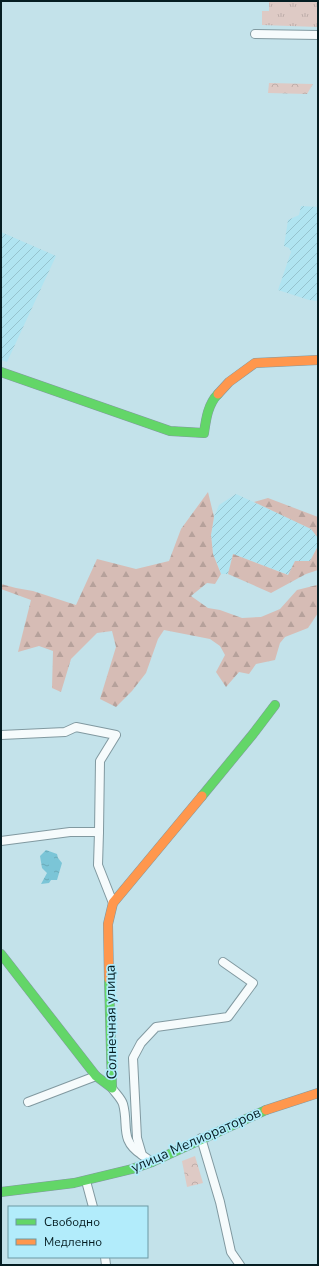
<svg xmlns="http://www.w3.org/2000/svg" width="319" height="1266" viewBox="0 0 319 1266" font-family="'Nunito Sans',sans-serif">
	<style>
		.industrial { fill: url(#industrial-furrows) }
		.grass { fill: url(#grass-tufts) }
		.forest { fill: url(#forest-firs) }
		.park { fill: url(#park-crowns) }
		.water { fill: url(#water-ripples) }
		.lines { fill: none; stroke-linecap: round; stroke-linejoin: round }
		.street-casing { stroke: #8199a0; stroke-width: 10 }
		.fast-casing { stroke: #8199a0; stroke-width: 10 }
		.slow-casing { stroke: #8199a0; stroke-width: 10 }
		.street { stroke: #f6fbfc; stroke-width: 8 }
		.fast { stroke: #63d668; stroke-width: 9 }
		.slow { stroke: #ff974d; stroke-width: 9 }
		.labels { text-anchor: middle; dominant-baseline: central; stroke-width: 3.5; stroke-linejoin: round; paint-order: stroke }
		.street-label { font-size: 14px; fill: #051d22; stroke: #b2ecfb }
	</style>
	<defs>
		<pattern id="industrial-furrows" width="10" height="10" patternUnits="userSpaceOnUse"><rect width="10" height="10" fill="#b0e4f1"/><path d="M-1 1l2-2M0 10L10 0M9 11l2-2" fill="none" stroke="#96c3ce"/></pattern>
		<pattern id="grass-tufts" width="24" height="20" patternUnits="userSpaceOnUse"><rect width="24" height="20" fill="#decac5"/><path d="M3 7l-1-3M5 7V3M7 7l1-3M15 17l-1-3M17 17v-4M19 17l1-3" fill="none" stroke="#bdada9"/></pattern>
		<pattern id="forest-firs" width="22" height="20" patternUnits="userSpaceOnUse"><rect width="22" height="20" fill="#d6bcb5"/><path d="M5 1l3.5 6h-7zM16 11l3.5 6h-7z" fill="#b6a19b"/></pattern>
		<pattern id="park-crowns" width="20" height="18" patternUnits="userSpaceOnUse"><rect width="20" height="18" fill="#decac5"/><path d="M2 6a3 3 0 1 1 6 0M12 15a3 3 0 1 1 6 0" fill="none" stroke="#bdada9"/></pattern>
		<pattern id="water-ripples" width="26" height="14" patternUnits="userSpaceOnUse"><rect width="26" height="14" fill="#7bc5d7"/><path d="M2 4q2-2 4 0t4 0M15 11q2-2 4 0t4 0" fill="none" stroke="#69a9b8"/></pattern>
	</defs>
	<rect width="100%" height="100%" fill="#c3e2ea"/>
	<!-- industrial -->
	<g class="industrial">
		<path d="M301,206l17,1v94l-9,-1 -31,-10 13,-38 -2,-4 -5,-2 4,-26 11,-5z"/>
		<path d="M1,232l55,24 -49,106 -6,-2z"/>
		<path d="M236,494l76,35 6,9v8l-8,15h-15l-6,14 -56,-21 -5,20h-7l-8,-20 -2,-19 3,-18 5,-12z"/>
	</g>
	<!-- grass -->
	<path class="grass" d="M269,1h49v26l-56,-2v-14h7z"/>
	<!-- forest -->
	<g class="forest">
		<path d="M208,492l6,25 -3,18 2,19 8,20 -6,10 -8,-1 -16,13 17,12 12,2 22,8 19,-1 19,-8 17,-19 20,-5 1,28 -10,15 -23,9 -5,6 -5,17 -19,4 -7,10 -10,-2 -13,15 -10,-15 9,-17 -5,-9 -10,-7 -46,-9 -6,9 -12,34 -14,18 -16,16 -16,-8 16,-52 -4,-16 -15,2 -26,26 -10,33 -9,-4 1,-37 -14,-5 -21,6 13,-52 -30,-11v-5l15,4 17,3 43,14 21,-46 39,10 33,-8 12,-32z"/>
		<path d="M268,498l50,19v21l-7,-9 -57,-27z"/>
		<path d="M318,546v24l-12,4 -35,19 -43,-19 5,-20 55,21 7,-14h15z"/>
	</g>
	<!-- park -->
	<g class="park">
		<path d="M269,83l44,1 -6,10 -39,-1z"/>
		<path d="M195,1156l8,27 -16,4 -5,-26z"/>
	</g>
	<!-- water -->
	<path class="water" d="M46,850l11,4 1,4 4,5 -5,17h-6l-2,3 -8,1 6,-11 -5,-5 -2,-12z"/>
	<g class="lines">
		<defs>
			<g id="street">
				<path d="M255,34l63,1"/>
				<path d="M1,735l64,-3 11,-5 40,8 -16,26 -1,71"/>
				<path d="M1,841l69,-9h29l-1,33 15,38"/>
				<path d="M112,1088c3,5 9,10 11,16 6,22 -4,36 19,51"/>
				<path d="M28,1102l68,-26"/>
				<path d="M201,1138l19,64 11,50 9,13"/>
				<path d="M152,1162l-10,-7 -5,-17 -4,-80 8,-15 15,-16 72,-10 25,-34 -30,-21"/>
				<path d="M86,1181l7,26"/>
				<path d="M105,1257l1,8"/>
			</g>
			<g id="fast">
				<path d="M1,372l169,59 34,2c2,-14 4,-29 14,-39"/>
				<path d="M202,796l51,-62 22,-29"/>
				<path d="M1,954l95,122 16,12 -3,-109"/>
				<path d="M1,1192l73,-9 58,-14 20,-7 114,-52"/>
			</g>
			<g id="slow">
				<path d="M218,394l11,-12 26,-19 63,-3"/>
				<path d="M109,979l-1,-55 5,-21 89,-107"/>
				<path d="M266,1110l52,-17"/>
			</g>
		</defs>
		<!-- street casing -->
		<use href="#street" class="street-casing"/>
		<!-- fast casing -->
		<use href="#fast" class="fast-casing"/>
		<!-- slow casing -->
		<use href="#slow" class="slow-casing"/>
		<!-- street -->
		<use href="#street" class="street"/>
		<!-- fast -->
		<use href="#fast" class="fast"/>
		<!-- slow -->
		<use href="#slow" class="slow"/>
	</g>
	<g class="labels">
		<!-- street labels -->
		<g class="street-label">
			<text transform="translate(111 1022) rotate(-91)">Солнечная улица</text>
			<text transform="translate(196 1140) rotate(-24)">улица Мелиораторов</text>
		</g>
	</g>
	<!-- border -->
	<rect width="319" height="1266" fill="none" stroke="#051d22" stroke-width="4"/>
	<!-- legend -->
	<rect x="8" y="1206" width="140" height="52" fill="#b2ecfb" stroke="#6d99a4"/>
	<rect x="16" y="1219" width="20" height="6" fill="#63d668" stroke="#6d99a4"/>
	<text x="44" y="1226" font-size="12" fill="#051d22">Свободно</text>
	<rect x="16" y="1239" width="20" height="6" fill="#ff974d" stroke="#6d99a4"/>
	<text x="44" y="1246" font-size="12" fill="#051d22">Медленно</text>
</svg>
